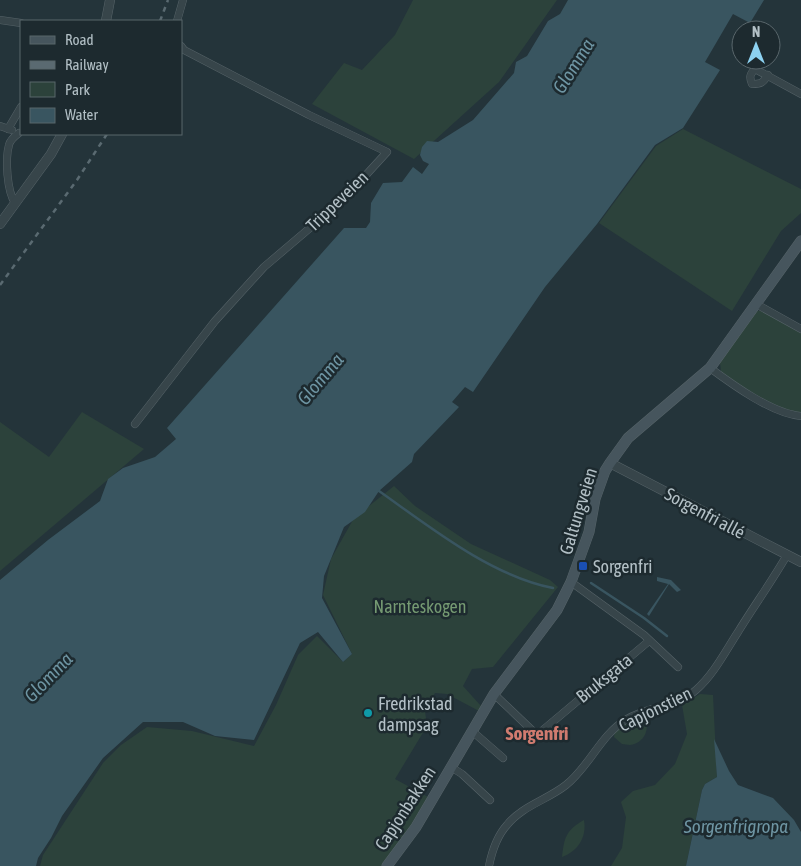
<svg xmlns="http://www.w3.org/2000/svg" width="801" height="866" viewBox="0 0 801 866" font-family="'Asap Condensed',sans-serif">
	<style>
		.green { fill: #2c423b }
		.water { fill: #395560 }
		.lines { fill: none; stroke-linecap: round; stroke-linejoin: round }
		.stream { stroke: #395560; stroke-width: 2.5 }
		.minor-casing { stroke: #566368; stroke-width: 8 }
		.tertiary-casing { stroke: #566368; stroke-width: 10 }
		.secondary-casing { stroke: #566368; stroke-width: 11 }
		.minor { stroke: #37454a; stroke-width: 7 }
		.tertiary { stroke: #37454a; stroke-width: 9 }
		.secondary { stroke: #46555d; stroke-width: 10 }
		.rail { stroke: #5a6a71; stroke-width: 2.5; stroke-dasharray: 5 5; stroke-linecap: butt }
		.transit-dot { fill: #1a4fb4; stroke: #1d2a2f; stroke-width: 2 }
		.culture-dot { fill: #0f9aa8; stroke: #1d2a2f; stroke-width: 2 }
		.labels { text-anchor: middle; dominant-baseline: central; stroke-width: 5; stroke-linejoin: round; paint-order: stroke }
		.street-label { font-size: 18px; fill: #b3c0c6; stroke: #1d2a2f }
		.poi-label { font-size: 18px; fill: #b3c0c6; stroke: #1d2a2f; text-anchor: start }
		.park-label { font-size: 18px; fill: #759a72; stroke: #1d2a2f }
		.water-label { font-size: 19px; font-style: italic; fill: #6e95a3; stroke: #1d2a2f }
		.neighbourhood-label { font-size: 19px; font-weight: bold; fill: #d07b6f; stroke: #1d2a2f }
	</style>
	<rect width="100%" height="100%" fill="#24343a"/>
	<!-- green -->
	<g class="green">
		<path d="M413,0h144l-58,82 -85,77 -102,-55 32,-41 18,7 33,-35z"/>
		<path d="M683,129l118,60v24l-20,18 -49,80 -133,-88 57,-77z"/>
		<path d="M756,311h5l40,21v81c-29,-5 -56,-25 -80,-41l-1,-10z"/>
		<path d="M82,412l62,37 -144,122v-149l49,35z"/>
		<path d="M394,486l21,20 56,38 79,36 8,7 -65,80 -21,2 -9,17 18,20 -2,5 -32,-17 -12,-1 -10,18 2,15 -32,53 33,18 -26,43 -20,26h-342l3,-11 60,-92 18,-18 26,-18 45,4 62,15 22,-41 22,-50 19,-19 26,26 9,-8 -29,-59 8,-36 23,-41z"/>
		<path d="M700,694l13,1 4,82 -12,7 -3,6 -16,76h-75l11,-18 4,-31 -5,-15 12,-11 22,-6 20,-21 12,-30 -5,-29z"/>
		<path d="M639,717h5c7,12 0,26 -14,28l-8,-1 -8,-7 1,-5 5,-4z"/>
		<path d="M584,820c3,17 -6,31 -22,37 2,-19 4,-27 22,-37z"/>
	</g>
	<!-- water -->
	<g class="water">
		<path d="M568,0h196l-14,23 -17,-9 -28,48 15,8 -37,58 -28,17 -58,79 -52,63 -72,105 -8,-5 -13,15 7,5 -45,47 -2,8 -33,29 -14,21 -21,15 -20,49 -2,22 30,56 -9,8 -25,-30 -18,11 -46,97 -39,-4 -32,-14h-40l-40,36 -41,58 -11,22 -13,20 -2,8h-36v-286l48,-40 52,-39 8,-22 15,-11 32,-11 21,-18 -9,-11 177,-200h22l4,-6 1,-19 12,-20 19,-1 11,-15 9,7 7,-10 -6,-3 -3,-6 2,-8 5,-6 11,1 35,-22 41,-47 2,-11 11,-6 21,-35 12,-7z"/>
		<path d="M657,577l14,3 10,10 -4,2 -8,-8 -20,32 -2,-2 21,-30 -11,-3z"/>
		<path d="M714,739l15,32 9,14 35,13 21,22 7,12v34h-115l16,-76 3,-6 12,-7z"/>
	</g>
	<g class="lines">
		<!-- stream -->
		<g class="stream">
			<path d="M379,491c51,36 112,85 174,97"/>
			<path d="M591,583l53,35 23,18"/>
		</g>
		<defs>
			<g id="minor">
				<path d="M0,20l21,3"/>
				<path d="M177,21l6,-21"/>
				<path d="M768,75c-5,8 -7,9 -16,9 -3,-7 -2,-10 3,-15l46,25"/>
				<path d="M0,126l12,4"/>
				<path d="M8,129l13,-22"/>
				<path d="M15,203c-8,-12 -10,-44 -6,-58 1,-5 6,-9 10,-12"/>
				<path d="M756,304l45,25"/>
				<path d="M710,368c23,17 63,46 91,48"/>
				<path d="M135,424l80,-103 49,-54 80,-68 43,-47 -78,-37 -125,-65 -3,-4"/>
				<path d="M571,582l73,53 34,32"/>
				<path d="M494,694l43,41 112,-94"/>
				<path d="M472,731l31,27"/>
				<path d="M451,767l11,7 28,26"/>
				<path d="M489,866c3,-15 8,-30 18,-41 15,-19 40,-25 59,-40 24,-19 34,-50 61,-66 22,-13 50,-12 69,-29 18,-16 29,-38 42,-58 16,-26 34,-51 49,-77"/>
			</g>
			<g id="tertiary">
				<path d="M106,21l4,-21"/>
				<path d="M0,224l51,-70 11,-20"/>
				<path d="M610,463l191,99"/>
			</g>
			<path id="secondary" d="M387,866l29,-39 78,-133 63,-84 14,-28 18,-50 6,-33 10,-28 5,-8 18,-25 82,-70 91,-127"/>
		</defs>
		<!-- minor casing -->
		<use href="#minor" class="minor-casing"/>
		<!-- tertiary casing -->
		<use href="#tertiary" class="tertiary-casing"/>
		<!-- secondary casing -->
		<use href="#secondary" class="secondary-casing"/>
		<!-- minor -->
		<use href="#minor" class="minor"/>
		<!-- tertiary -->
		<use href="#tertiary" class="tertiary"/>
		<!-- secondary -->
		<use href="#secondary" class="secondary"/>
		<!-- rail -->
		<g class="rail">
			<path d="M160,21l8,-21"/>
			<path d="M0,285l77,-105 30,-46"/>
		</g>
	</g>
	<!-- markers -->
	<rect class="transit-dot" x="578" y="561" width="10" height="10" rx="2.5"/>
	<circle class="culture-dot" cx="368" cy="713" r="5"/>
	<g class="labels">
		<!-- street labels -->
		<g class="street-label">
			<text transform="translate(337 201) rotate(-44)">Trippeveien</text>
			<text transform="translate(578 511) rotate(-73)">Galtungveien</text>
			<text transform="translate(705 513) rotate(28)">Sorgenfri allé</text>
			<text transform="translate(604 678) rotate(-39)">Bruksgata</text>
			<text transform="translate(655 709) rotate(-26)">Capjonstien</text>
			<text transform="translate(405 808) rotate(-57)">Capjonbakken</text>
		</g>
		<!-- poi labels -->
		<g class="poi-label">
			<text x="593" y="566">Sorgenfri</text>
			<text x="378" y="703">Fredrikstad<tspan x="378" dy="21">dampsag</tspan></text>
		</g>
		<!-- park labels -->
		<g class="park-label">
			<text x="420" y="606">Narnteskogen</text>
		</g>
		<!-- water labels -->
		<g class="water-label">
			<text transform="translate(573 66) rotate(-58)">Glomma</text>
			<text transform="translate(320 379) rotate(-50)">Glomma</text>
			<text transform="translate(48 677) rotate(-46)">Glomma</text>
			<text x="736" y="826">Sorgenfrigropa</text>
		</g>
		<!-- neighbourhood labels -->
		<g class="neighbourhood-label">
			<text x="537" y="733">Sorgenfri</text>
		</g>
	</g>
	<!-- legend -->
	<rect x="20" y="20" width="162" height="115" fill="#1d2a2f" stroke="#59666b"/>
	<rect x="30" y="36" width="25" height="8" fill="#46555d" stroke="#59666b"/>
	<text x="65" y="45" font-size="15" fill="#b3c0c6">Road</text>
	<rect x="30" y="61" width="25" height="8" fill="#5a6a71" stroke="#59666b"/>
	<text x="65" y="70" font-size="15" fill="#b3c0c6">Railway</text>
	<rect x="30" y="82" width="25" height="15" fill="#2c423b" stroke="#59666b"/>
	<text x="65" y="95" font-size="15" fill="#b3c0c6">Park</text>
	<rect x="30" y="108" width="25" height="15" fill="#395560" stroke="#59666b"/>
	<text x="65" y="120" font-size="15" fill="#b3c0c6">Water</text>
	<!-- north arrow -->
	<g transform="translate(756 45)"><circle r="24" fill="#1d2a2f" stroke="#59666b"/>
	<path d="M0-4L9 19L0 12L-9 19Z" fill="#8dd2f1"/>
	<text y="-8" font-size="14" font-weight="bold" text-anchor="middle" fill="#b3c0c6">N</text>
	</g>
</svg>
